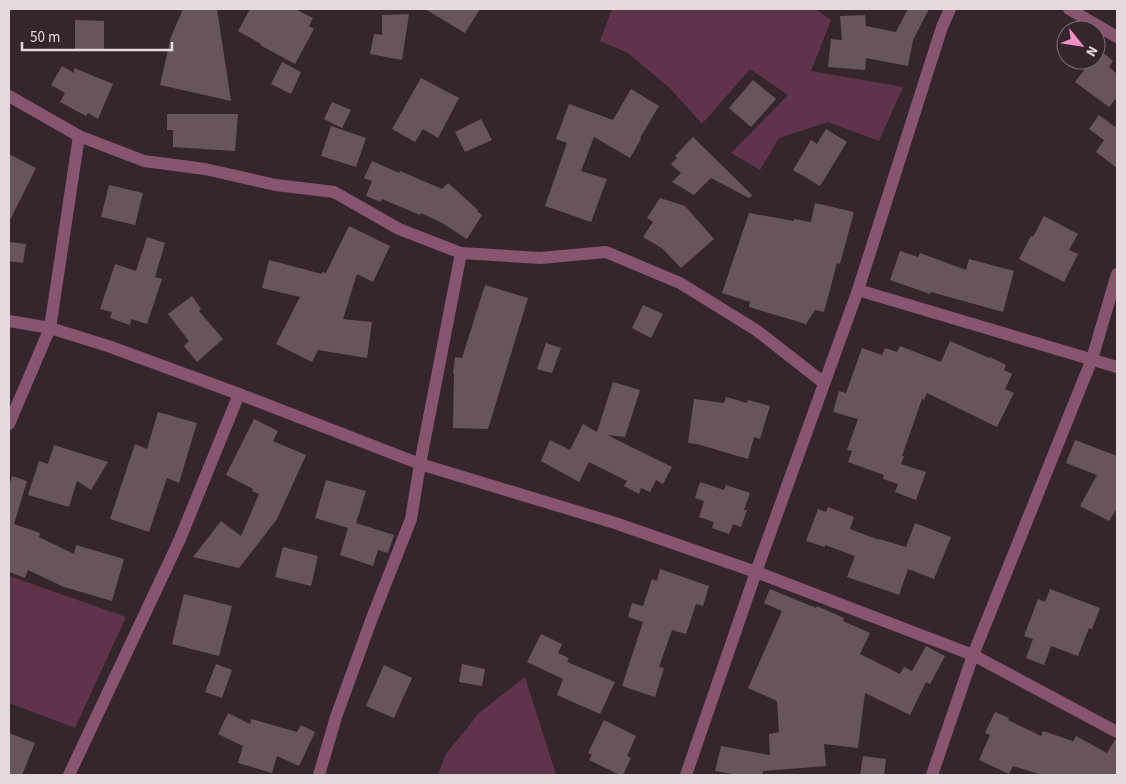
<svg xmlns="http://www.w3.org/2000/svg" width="1126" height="784" viewBox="0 0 1126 784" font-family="'Source Sans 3',sans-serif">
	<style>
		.green { fill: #5f344a }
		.building { fill: #66555d }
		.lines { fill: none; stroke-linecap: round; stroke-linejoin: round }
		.street { stroke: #88556f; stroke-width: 12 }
	</style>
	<rect width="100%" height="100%" fill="#35262d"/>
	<!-- green -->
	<g class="green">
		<path d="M612,9h203l16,11 -20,51 92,16 -24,54 -51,-19 -49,16 -19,32 -29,-17 57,-58 -38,-26 -48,55 -31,-35 -43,-36 -28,-12z"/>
		<path d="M9,576l117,41 -51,111 -66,-25z"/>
		<path d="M525,677l31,98h-118l8,-21 33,-41z"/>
	</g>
	<!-- building -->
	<g class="building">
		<path d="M183,9h34l14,92 -71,-16 11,-48z"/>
		<path d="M250,9h45l18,9 -4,8 5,3 -19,35 -35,-19 1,-1 -23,-13z"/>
		<path d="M425,9h55l-15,24z"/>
		<path d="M908,9h21l-16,31 -5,26 -42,-8 -1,12 -37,-3 3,-28 11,1 -2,-24 25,-1 1,11 30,6z"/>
		<path d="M409,14l-7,46 -32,-6 4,-20 8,1v-20z"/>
		<path d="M75,20l29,1v29h-29z"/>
		<path d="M1100,50l13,11 -4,6 8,7v23l-8,10 -34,-25 17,-22h4v-5z"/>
		<path d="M282,62l19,10 -10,22 -20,-10z"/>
		<path d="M62,66l12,7v-5l39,16 -15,35 -10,-6 -2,3 -26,-14 5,-9 -14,-8z"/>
		<path d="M421,78l38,20 -21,40 -15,-9 -8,13 -23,-13z"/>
		<path d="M753,80l23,19 -25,28 -22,-19z"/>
		<path d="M631,89l28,17 -19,32 1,1 -11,19 -36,-21 -13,34 26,8 -16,43 -46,-16 22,-63 -11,-4 13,-35 44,16z"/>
		<path d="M332,102l19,8 -9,18 -18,-9z"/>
		<path d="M167,114h71l-3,37 -62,-4v-17h-6z"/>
		<path d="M1099,115l16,12 2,-4v45l-21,-16 8,-12 -15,-11z"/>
		<path d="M481,119l11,21 -27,12 -10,-20z"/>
		<path d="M331,126l35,12 -10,29 -35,-11z"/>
		<path d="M826,129l21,13 -27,44 -27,-16 18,-30 6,4z"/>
		<path d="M693,137l59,58 -3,3 -38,-20 -17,17 -22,-13 9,-9 -10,-9 6,-6 -2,-2z"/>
		<path d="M9,154l27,14 -27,54z"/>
		<path d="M372,161l27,12 1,-2 42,18 6,-6 30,27 -1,1 5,4 -15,24 -25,-16 -21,-10 -1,2 -38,-16 -1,3 -15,-6 6,-15 -8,-3z"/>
		<path d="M109,185l34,8 -8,32 -34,-8z"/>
		<path d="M660,198l25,8 29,33 -33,29 -18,-19 -20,-12 10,-15 -6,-4z"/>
		<path d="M815,203l39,9 -14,52 -3,-1 -13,49 -9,-2 -9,14 -57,-17 1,-5 -28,-9 27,-80 45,8v-2l17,3z"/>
		<path d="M1044,216l34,18 -9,16 9,4 -14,28 -45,-23 12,-23 2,1z"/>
		<path d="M349,226l41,20 -17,36 -16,-8 -14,45 29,3 -5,36 -49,-8 -6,12 -36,-18 24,-47 -38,-9 7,-28 53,14v-2l4,1z"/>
		<path d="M147,237l18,6 -10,34 7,2 -15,45 -16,-5 -1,6 -20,-7 2,-6 -12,-3 15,-45 21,7z"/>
		<path d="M9,242l17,2 -3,19 -14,-2z"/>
		<path d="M900,251l18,6 2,-4 46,17 3,-11 45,12 -11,41 -72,-20 -1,2 -40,-14z"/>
		<path d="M485,285l43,13 -40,131 -35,-1 1,-55h-1l2,-16 7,1z"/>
		<path d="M192,296l9,13 -2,2 24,28 -26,23 -13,-16 5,-5 -21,-27z"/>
		<path d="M643,305l20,9 -12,24 -19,-10z"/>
		<path d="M950,341l39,17 1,-1 16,8 -2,5 8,4 -7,15 9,4 -17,34 -70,-34 -3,7 -2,-1 -20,57h2l-3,8 25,8 -10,28 -21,-8 3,-8 -15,-5 1,-4 -36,-13 4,-11 -5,-1 11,-31 -25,-7 6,-21 7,2 16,-45 20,7 3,-7 12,4 3,-6 41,16z"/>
		<path d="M546,343l15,5 -9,25 -15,-4z"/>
		<path d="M613,382l27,8 -15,47 -18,-2 65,32 -9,17 -7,-4 -6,12 -9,-4 -2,6 -15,-8 3,-5 -38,-19 -10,20 -38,-21 9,-21 20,10 13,-26 14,8z"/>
		<path d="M726,397l21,6 1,-3 22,6 -10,33 -6,-2 -6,22 -51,-15 -9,-1 6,-44 30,4z"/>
		<path d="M158,412l39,11 -18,60 -12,-5 -18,54 -39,-13 25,-75 12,5z"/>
		<path d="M254,419l24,12 -5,10 33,14 -29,64 -38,49 -46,-11 28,-36 20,15 18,-42 -7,-3 1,-2 -27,-14z"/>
		<path d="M1075,440l42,16v52l-8,13 -29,-15 17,-31 -31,-12z"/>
		<path d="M54,445l54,17 -17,28 -14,-9 -8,26 -41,-12 11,-34 9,3z"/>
		<path d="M12,476l15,5 -13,43 26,9 -1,4 35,17 2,-9 48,14 -12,42 -48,-14 -36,-17 -3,8 -16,-6v-85z"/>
		<path d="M326,480l40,11 -10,32 38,12 -6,18 -10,-3 -5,16 -33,-11 8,-27 -33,-10z"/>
		<path d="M700,482l24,8 2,-5 24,8 -6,17h3l-6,17 -8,-3 -4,10 -17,-6 2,-6 -15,-5 5,-16 -9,-3z"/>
		<path d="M828,507l26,10 -4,12 29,11v-1l27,8 9,-24 36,14 -17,42 -26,-10 -9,26 -52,-18 8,-21 -30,-11v2l-19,-6 12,-32 8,3z"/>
		<path d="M283,547l35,9 -7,30 -36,-9z"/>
		<path d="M660,569l49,17 -6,20 -7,-2 -10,30 -14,-4 -13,37 5,1 -9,29 -33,-11 21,-64 -15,-5 4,-14 11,3 9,-27 5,2z"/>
		<path d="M770,589l46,19 1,-2 27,12 -1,3 27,12 -10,21 40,20 4,-7 8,4 14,-25 19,10 -15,28 -4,-2 -16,33 -45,-22 -7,55 -34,-4 2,22 -63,5 -1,4h-24l-23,-4 6,-25 49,9 -1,-21 10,-2 -2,-31 -29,-13 34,-77 -18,-8z"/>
		<path d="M1050,589l50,19 -8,21 -3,-1 -11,28 -27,-10 -7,19 -18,-7 7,-19 -9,-3 14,-37 7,3z"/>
		<path d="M184,594l48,12 -13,50 -47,-12z"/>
		<path d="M541,634l21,10 -4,9 11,5 -2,4 48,20 -15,32 -43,-19 6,-16 -36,-17z"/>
		<path d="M216,664l16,6 -10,28 -17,-6z"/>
		<path d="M462,664l23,5 -3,17 -23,-4z"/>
		<path d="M384,665l28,13 -18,40 -28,-12z"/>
		<path d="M995,712l14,6 -1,2 33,16 2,-5 30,10 3,-5 31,17 8,-13h2v35h-75l-29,-9 -4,8 -30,-14 11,-25 -5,-2z"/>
		<path d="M228,713l22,11 1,-5 46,13 4,-7 14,7 -16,34 -22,-10 -5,17 -34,-10 5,-17 -25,-12z"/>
		<path d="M604,720l32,16 -9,20 4,2 -8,17h-3l-31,-15 3,-5 -4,-2z"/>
		<path d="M9,733l26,10 -13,32h-13z"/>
		<path d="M863,756l23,3 -2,16h-24z"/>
	</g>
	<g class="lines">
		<!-- street -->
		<g class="street">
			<path d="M1069,9l48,28"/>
			<path d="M9,96l70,40 65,25 61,8 71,16 58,7 65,37 62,24 79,5 66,-6 74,31 76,47 68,53"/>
			<path d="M858,290l259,77"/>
			<path d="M9,321l41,7 58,18 131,48 181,70 195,59 141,49 217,83 144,77"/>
			<path d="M9,424l41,-96 29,-192"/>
			<path d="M69,775l111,-236 59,-145"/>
			<path d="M319,775l17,-58 36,-99 39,-99 9,-55 41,-211"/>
			<path d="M686,775l70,-203 102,-282 84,-263 8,-18"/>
			<path d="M932,775l41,-120 119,-296 25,-85"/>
		</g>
	</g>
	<!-- border -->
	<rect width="1126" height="784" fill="none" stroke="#e4d9de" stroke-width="20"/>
	<!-- north arrow -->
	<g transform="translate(1081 45) rotate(120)"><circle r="24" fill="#35262d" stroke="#7b6e74"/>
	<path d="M0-4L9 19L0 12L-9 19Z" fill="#fa8fc7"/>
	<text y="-8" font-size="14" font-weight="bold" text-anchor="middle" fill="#e4d9de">N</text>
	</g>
	<!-- scale -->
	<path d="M22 42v8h150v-8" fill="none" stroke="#e4d9de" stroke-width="2.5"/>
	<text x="30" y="42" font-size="15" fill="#e4d9de" stroke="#35262d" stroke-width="4" paint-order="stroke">50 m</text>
</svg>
